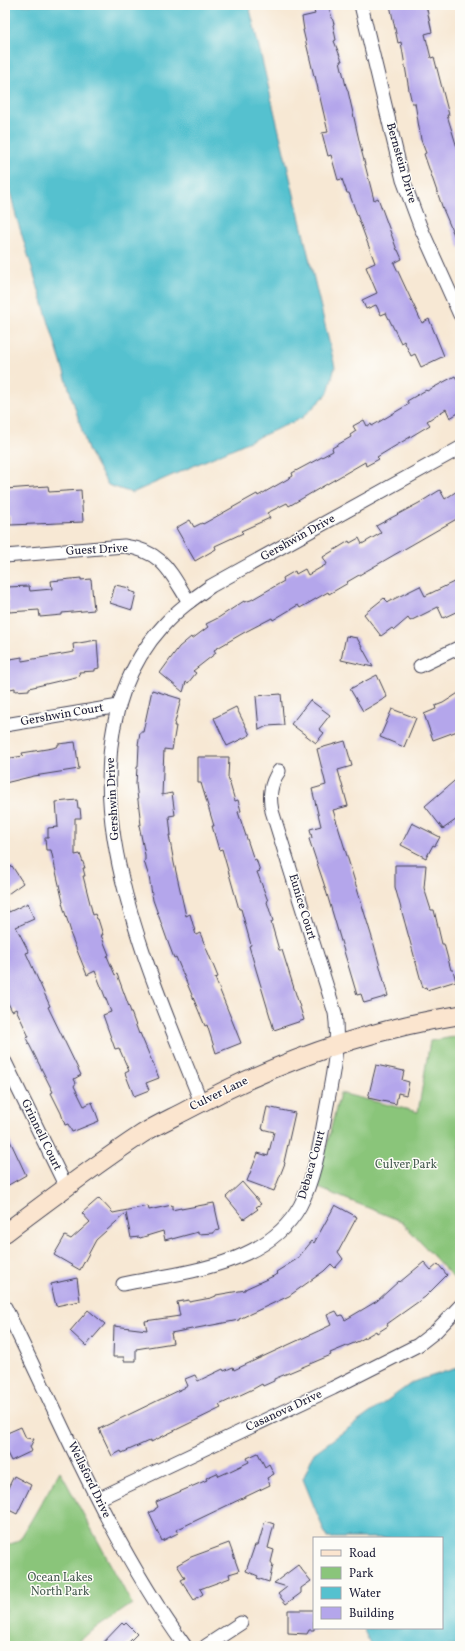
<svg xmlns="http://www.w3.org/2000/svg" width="465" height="1651" viewBox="0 0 465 1651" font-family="Vollkorn,serif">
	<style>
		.green { fill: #8ac57a; stroke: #56745a }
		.water { fill: #55c1cf; stroke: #3c7285 }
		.building { fill: #b4a6eb }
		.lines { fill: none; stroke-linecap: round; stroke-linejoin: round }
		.street-casing { stroke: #424052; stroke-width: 15 }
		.secondary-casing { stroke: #424052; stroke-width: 20 }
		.street { stroke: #fff; stroke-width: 13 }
		.secondary { stroke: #fbe5cf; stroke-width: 18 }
		.labels { text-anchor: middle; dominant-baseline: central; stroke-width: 3; stroke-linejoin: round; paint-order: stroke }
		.street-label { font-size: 12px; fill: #22223b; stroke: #fdfcf7 }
		.park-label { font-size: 12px; fill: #465b51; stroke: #fdfcf7 }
	</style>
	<rect width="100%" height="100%" fill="#fdfcf7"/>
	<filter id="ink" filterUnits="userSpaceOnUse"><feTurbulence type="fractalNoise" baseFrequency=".025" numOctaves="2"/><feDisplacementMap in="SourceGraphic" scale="8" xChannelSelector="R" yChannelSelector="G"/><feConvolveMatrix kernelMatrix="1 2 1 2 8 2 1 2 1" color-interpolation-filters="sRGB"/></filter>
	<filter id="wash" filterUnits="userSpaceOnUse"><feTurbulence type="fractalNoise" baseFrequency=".012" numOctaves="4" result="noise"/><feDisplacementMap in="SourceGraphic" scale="16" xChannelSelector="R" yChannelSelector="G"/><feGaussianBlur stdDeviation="0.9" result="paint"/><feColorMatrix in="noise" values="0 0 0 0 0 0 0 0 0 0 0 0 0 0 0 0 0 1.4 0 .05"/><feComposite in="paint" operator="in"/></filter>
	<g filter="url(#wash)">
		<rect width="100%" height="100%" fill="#f7e8d4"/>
		<!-- green -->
		<g class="green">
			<path d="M460,1036v249l-59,-64 -85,-34 24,-94 78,19 12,-71z"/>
			<path d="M60,1471l72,133 -53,36 -5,6h-69v-100l14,-5z"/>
		</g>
		<!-- water -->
		<g class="water">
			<path d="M5,5h244l86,362 -7,26 -26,25 -170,75 -24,-8 -20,-35 -72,-234 -11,-46z"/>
			<path d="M460,1367v279h-89l-8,-18h79v-90h-115l-24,-59 11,-26 99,-71z"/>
		</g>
		<g id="blocks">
			<!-- building -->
			<g class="building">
				<path d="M312,5h16l6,19 -1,1 3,15 -2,1 8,20h-2l6,25 2,5 13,58 13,51 4,-2 19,52h1l4,9 -8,4 28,60 7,-4 15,37 -23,11 -6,-13 -4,2 -7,-15 -3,2 -15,-30 -5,2 -5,-10 -10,4 -4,-9 15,-7 -11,-26 9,-4 -26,-70h-2l-5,-14 -4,1 -7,-25 -3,1 -6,-23 6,-1 -13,-56h-1l-11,-46h1l-2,-13 13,-3z"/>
				<path d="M390,5h36l6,27 -7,2 6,24 3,-1 15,58h-2l13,42v92l-17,-40 -19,-55 2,-1 -5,-13 -6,-37h-3l-3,-13 -8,-48 -3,1z"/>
				<path d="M455,376l5,9v27l-10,6 -4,-9 -19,12 3,4 -53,32 2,2 -13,7 -1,-4 -76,44 -2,-3 -20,10 3,5 -29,13 2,2 -28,13 1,3 -21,12 -19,-33 14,-8 4,7 8,-4 1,1 54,-30 1,2 35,-20 -1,-3 41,-22 -1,-3 19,-11 -1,-2 6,-4 -3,-5 11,-6 3,6 4,-2 1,2 37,-22 -2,-3 19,-11 1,1z"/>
				<path d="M48,486l1,6 32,-2 2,32 -73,3v-9l-5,1v-28z"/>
				<path d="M460,489v28l-113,65 1,1 -19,11 -1,-2 -28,16 -2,-3 -25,15 -1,-2 -27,14 -31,18 2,3 -23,18 3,2 -8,10 -2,-1 -3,10 -23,-19 19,-26 12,-10 1,2 16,-12 -2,-3 12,-6 26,-17v1l7,-2 33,-19 -1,-3 12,-7 1,3 9,-5 3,6 19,-11 -4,-7 26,-16 1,2 9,-5 3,6 19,-11 -5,-7 43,-23 21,-13 5,9z"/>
				<path d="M81,578v2l10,-1 3,31 -32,3v2l-22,2 -1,-7 -30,2 -2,-25 22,-1 1,5 22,-2 -1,-8z"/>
				<path d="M460,579v31l-17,8 -5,-11 -28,14 -2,-3 -14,12 -2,-2 -11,8 -17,-22 20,-16 4,4 32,-16 5,10z"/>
				<path d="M115,585l15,3 -1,3 7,2 -4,17 -22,-7z"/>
				<path d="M346,636l11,2 16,29 -32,-7z"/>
				<path d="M97,640l2,28 -4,1v2l-16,1 1,4 -51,12v2l-14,1v-3l-10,2v-30l17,-3v4l52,-9 -1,-8z"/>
				<path d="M377,675l10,22 -24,14 -13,-22z"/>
				<path d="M152,690l29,9 -7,27h2l-4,24 -8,-1 -2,46 10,-2 3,22 -6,1 2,19h-2l5,28 12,53 4,-2 6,21 4,-2 18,44 -3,1 26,65 -25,10 -9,-28 -2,1 -29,-69 -2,1 -5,-13 -16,-45 -4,-23 -5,-16h1v-6l-6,-30h2l-5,-41 1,-17h1l1,-22h-1l2,-13h3z"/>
				<path d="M460,692v38l-27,10 -9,-26 12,-5 -1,-3 8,-3z"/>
				<path d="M281,694l3,31 -17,1 -8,4 -3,-34z"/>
				<path d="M310,700l20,15 -11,14 5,4 -8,10 -25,-19z"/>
				<path d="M236,707l14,28 -23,11 -13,-28z"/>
				<path d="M392,709l24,9 -12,29 -24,-10z"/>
				<path d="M345,741l7,25 -14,4 10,36 -15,4 40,131 15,55 -24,7 -3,-9 -4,1 -33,-111 -15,-45 3,-1 -2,-9 11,-3 -9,-37 14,-4 -9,-36z"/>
				<path d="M75,742l4,27 -45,7 -29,7v-24l18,-3 -1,-3 31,-5 5,-2v-2z"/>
				<path d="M198,757h31l-1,20 7,24 3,-1 3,11 -3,1 16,48 2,-1 4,12 -3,1 11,29 -1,1 6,19 -2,1 8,28h3l22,70 -30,10 -25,-84 2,-1 -10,-36h-2l-17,-60 -3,1 -7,-24h2l-13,-43h-3z"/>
				<path d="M460,776v41l-17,12 -18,-23z"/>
				<path d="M77,800l1,8h2l1,10h-6v37l5,-1 5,14h-2l2,8h-2l10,39 2,-1 2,5h1l5,16h-2l8,20 -2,1 8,19 2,-1 22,60 1,-1 19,45 -13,5 3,7 -15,6 -9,-23 4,-2 -10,-23 -4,1 -12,-34 8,-3 -16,-41 -8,4 -17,-42 1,-1 -9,-29 1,-1 -12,-52h-5l-1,-12h3v-10l10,-1 -2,-25z"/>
				<path d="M412,823l28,14 -5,9 -2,-1 -7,13 -25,-13z"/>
				<path d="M395,865h31l-2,23 7,22h3l8,34h2l7,26h2l3,11 -29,9 -1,-3 -3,1 -28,-101z"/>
				<path d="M12,866l11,17 -18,13v-25z"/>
				<path d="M5,903l4,9 19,-9 6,16 -18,8 13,25 -3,1 24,53 -2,1 33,68 -7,4 2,4 -2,3 10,20 8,-4 7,19 -27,11 -4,-8 -3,1 -4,-12 -10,-20 2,-1 -27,-54 3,-1 -13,-28 -4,2 -7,-14z"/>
				<path d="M376,1065l28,6 -2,9 7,2 -3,13 -8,-2 -2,11 -28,-6z"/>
				<path d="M267,1107l28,6 -11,49 1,1 -11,28 -27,-10 11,-28 10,3 6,-24 -12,-3z"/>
				<path d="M5,1130l21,45 -21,12z"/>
				<path d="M242,1182l19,22 -5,3 2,2 -14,10 -18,-22z"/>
				<path d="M99,1198l14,15 35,-7 1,4 23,-5v5l9,-2v1l33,-6 6,27 -6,1v2l-16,1v-2l-26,7v-1l-7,2 -2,-9 -23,7 -1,-1 -8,1 -5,-25 -30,27 -16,30 -26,-15 11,-19 6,3 19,-17 -8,-9z"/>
				<path d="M335,1205l22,12 -19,35 5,7 -8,9 -4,-4 -7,7 -35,25 -50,23v1l-68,13 2,10 -37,6v12h-12v-4h-11l1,-31 33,4 -2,-9 35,-5 -3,-14 12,-2v2l22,-4 5,-2v-1l29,-5v-1l33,-15 -2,-2 21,-13 15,-18 2,2z"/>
				<path d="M424,1262l7,8 7,-6 9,11 -22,22 -38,27 1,2 -11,7 -1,-2 -17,10 -29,12 1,2 -57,24v2l-11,5 -1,-2 -9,5 -34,16 2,3 -70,34v-2l-29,13 -1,-2 -9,5 -13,-27 89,-43 -3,-7 10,-4 3,6 25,-12 1,2 9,-4 1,3 93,-43 4,-2 -4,-10 9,-4 3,5 3,-1 3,5 32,-19 22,-20 1,1z"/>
				<path d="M77,1278l3,23 -24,5 -5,-22z"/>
				<path d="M88,1310l17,14 -19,22 -16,-15z"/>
				<path d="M21,1427l5,11 8,1 -4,8 2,4 -21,10 -6,-12v-15z"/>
				<path d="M258,1453l7,14 4,-3 5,10 -7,4 3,7 -94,45 2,3 -16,8 -13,-28 6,-3v-1l3,-2 -2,-5 51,-22 -1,-2 11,-5 2,3 9,-4 21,-10 -2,-4z"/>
				<path d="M14,1476l17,9 -14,29 -12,-6v-19l3,-1z"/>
				<path d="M265,1521l9,3 -6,24 6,2 -3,12 2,3 -4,17 -12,-4 1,-2 -12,-5 9,-26h3z"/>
				<path d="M229,1543l10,28 -10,3 1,4 -30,11 3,5 -9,6 -13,-20 4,-2 -8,-13 14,-8z"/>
				<path d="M298,1565l13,16 -10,7v5l-15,11 -8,-10 9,-7 -13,-4z"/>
				<path d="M288,1610h26v20h-5l-2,4 -19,-1z"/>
				<path d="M122,1623l2,2 2,-2 11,11 -12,12h-25z"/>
			</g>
		</g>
	</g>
	<g filter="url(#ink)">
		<use href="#blocks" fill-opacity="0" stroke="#424052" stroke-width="1"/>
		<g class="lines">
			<defs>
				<g id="street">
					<path d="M361,5l42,175 17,46 40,89"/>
					<path d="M5,556l119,-10c39,5 46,26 65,56"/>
					<path d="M420,666l40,-19"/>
					<path d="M5,725l114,-19"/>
					<path d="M5,1062l61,125"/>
					<path d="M201,1102c-53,-135 -155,-347 -38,-476 14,-16 31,-28 48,-40l249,-138"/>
					<path d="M123,1284c60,-12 144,-18 177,-78 14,-26 20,-62 25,-90 6,-34 15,-69 10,-103l-63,-202c-3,-15 -2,-27 7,-40"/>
					<path d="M5,1307c56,114 105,235 180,339"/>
					<path d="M98,1499l235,-111 85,-43 18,-14 24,-25"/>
					<path d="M206,1646l35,-23"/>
				</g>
				<path id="secondary" d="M5,1233c45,-34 90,-68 137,-99 14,-9 30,-16 45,-24 85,-46 178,-80 273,-95"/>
			</defs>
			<!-- street casing -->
			<use href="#street" class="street-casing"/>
			<!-- secondary casing -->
			<use href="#secondary" class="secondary-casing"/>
			<!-- street -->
			<use href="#street" class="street"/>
			<!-- secondary -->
			<use href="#secondary" class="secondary"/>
		</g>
	</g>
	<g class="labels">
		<!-- street labels -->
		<g class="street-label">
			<text transform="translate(401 163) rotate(74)">Bernstein Drive</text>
			<text transform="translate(298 538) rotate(-29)">Gershwin Drive</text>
			<text transform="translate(97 550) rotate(-3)">Guest Drive</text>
			<text transform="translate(62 715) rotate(-10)">Gershwin Court</text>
			<text transform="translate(113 799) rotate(-93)">Gershwin Drive</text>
			<text transform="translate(302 907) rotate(73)">Eunice Court</text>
			<text transform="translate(219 1094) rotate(-26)">Culver Lane</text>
			<text transform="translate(41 1135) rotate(64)">Grinnell Court</text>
			<text transform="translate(312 1165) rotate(-74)">Debaca Court</text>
			<text transform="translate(284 1411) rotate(-25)">Casanova Drive</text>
			<text transform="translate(89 1480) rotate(64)">Wellsford Drive</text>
		</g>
		<!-- park labels -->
		<g class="park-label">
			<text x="406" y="1165">Culver Park</text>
			<text x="60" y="1578">Ocean Lakes<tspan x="60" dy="14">North Park</tspan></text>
		</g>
	</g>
	<!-- margin -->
	<rect width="465" height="1651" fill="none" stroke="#fdfcf7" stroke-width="20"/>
	<!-- legend -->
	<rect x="313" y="1537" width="130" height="92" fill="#fdfcf7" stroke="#a5a5ac"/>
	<rect x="321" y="1550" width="20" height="6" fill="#fbe5cf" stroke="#a5a5ac"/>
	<text x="349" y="1557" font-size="12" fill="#22223b">Road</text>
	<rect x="321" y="1567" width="20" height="12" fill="#8ac57a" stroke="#a5a5ac"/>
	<text x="349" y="1577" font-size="12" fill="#22223b">Park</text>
	<rect x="321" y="1587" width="20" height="12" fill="#55c1cf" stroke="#a5a5ac"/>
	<text x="349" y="1597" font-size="12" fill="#22223b">Water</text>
	<rect x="321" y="1607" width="20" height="12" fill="#b4a6eb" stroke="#a5a5ac"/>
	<text x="349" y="1617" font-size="12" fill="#22223b">Building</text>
</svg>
